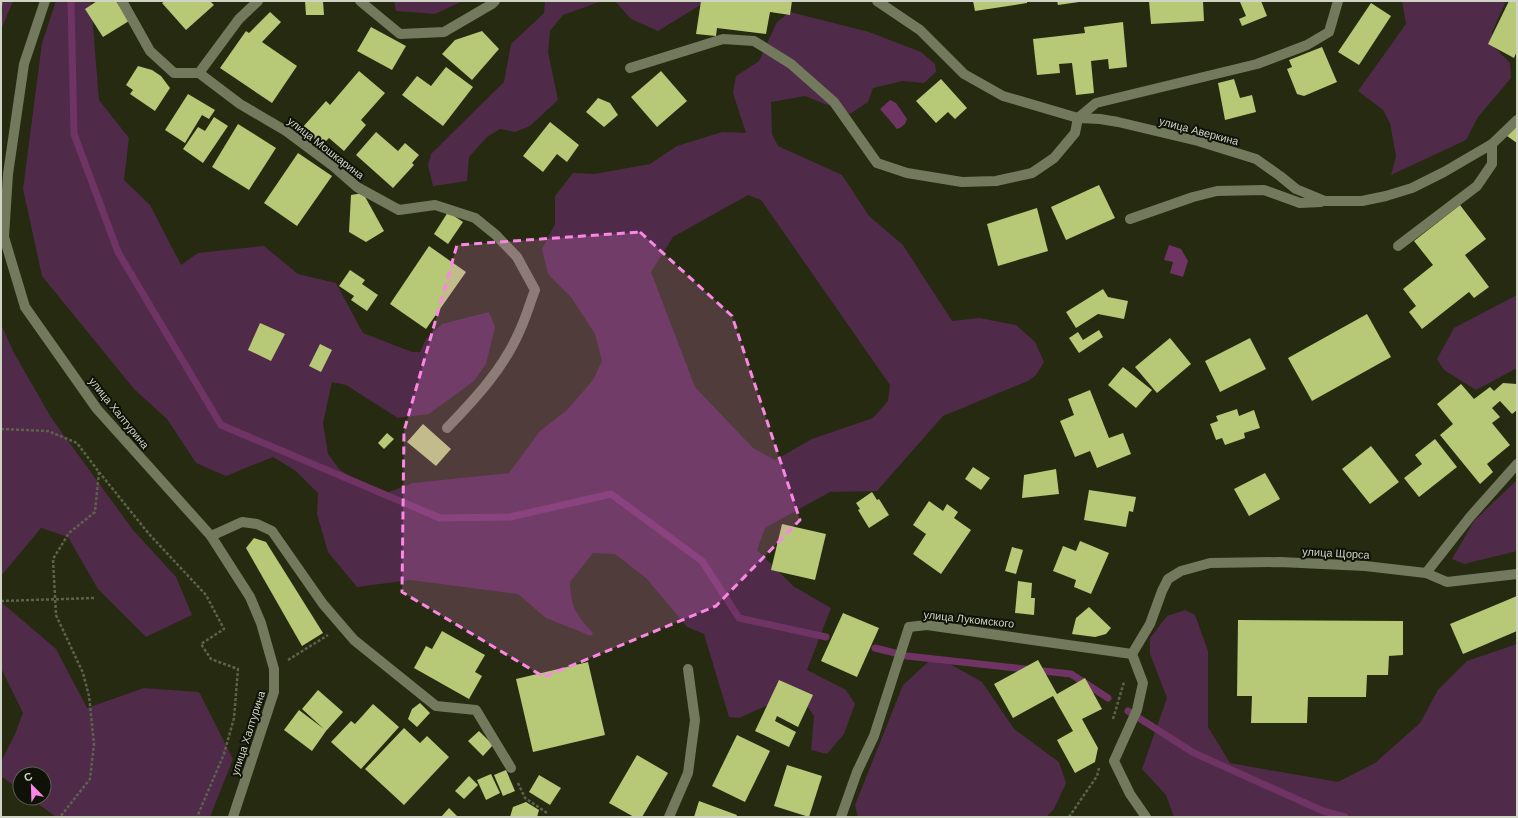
<svg xmlns="http://www.w3.org/2000/svg" width="1518" height="818" viewBox="0 0 1518 818" font-family="Arial,sans-serif">
	<style>
		.green { fill: #502a49; fill-rule: evenodd }
		.water { fill: #6f3364 }
		.lines { fill: none; stroke-linecap: round; stroke-linejoin: round }
		.stream { stroke: #6f3364; stroke-width: 7 }
		.building { fill: #b7c876 }
		.path { stroke: #5d624c; stroke-width: 2.5; stroke-dasharray: 3 2; stroke-linecap: butt }
		.minor { stroke: #72795c; stroke-width: 10 }
		.marked { fill: #fb87e5; fill-opacity: 0.2; stroke: #fb87e5; stroke-width: 3; stroke-dasharray: 8 5; stroke-linejoin: round }
		.labels { text-anchor: middle; dominant-baseline: central; stroke-width: 4; stroke-linejoin: round; paint-order: stroke }
		.street-label { font-size: 11px; fill: #d0d4c5; stroke: #0f1207 }
	</style>
	<rect width="100%" height="100%" fill="#252a11"/>
	<!-- green -->
	<g class="green">
		<path d="M1,1h12l-12,29z"/>
		<path d="M56,1h35l8,99 30,38 -5,42 26,25 31,60 17,-12 66,-7 34,28 38,9 27,50 49,19h8l6,-13 16,-15 47,-12 6,15 -9,37 -12,17 -45,33 -31,4 -52,-33 -14,-3 -9,41 5,31 12,16 31,19 18,3 24,-9 96,-10 31,-42 27,-21 26,-30 9,-19 -7,-27 -24,-37 -23,-23 -6,-25 13,-25v-28l18,-23 21,1 56,-10 27,-18 45,-14 24,1 -13,-40 3,-17 23,-15 18,-39 13,-10 79,20 52,20 14,12 1,8 -12,11 -22,-2 -29,7 -5,14 -18,12 -45,-18 -34,6 1,32 6,12 64,29 27,41 34,29 49,76 27,-3 37,7 19,17 9,20 -8,13 -8,6 -85,35 -66,75 -47,1 -65,36 -8,22 36,36 38,22 -24,62 39,20 9,14 -11,30 -17,20 -16,-4 3,-34 -17,-24 -58,26 -10,-1 -25,-83 -17,-7 -40,-48 -32,-25 -22,-1 -23,29c1,26 6,32 23,51l-2,3 -45,-18 -28,-24 -108,-14 -53,7 -29,-35 -11,-38 1,-21 -22,-22 -23,-14 -47,19 -30,-13 -29,-44 -33,-30 -92,-113 -19,-87 19,-146zM748,195l13,5 129,185 -2,16 -15,17 -61,21 -37,21 -22,-12 -58,-61 -44,-115 22,-35z"/>
		<path d="M394,1h69l-28,13 -39,-3z"/>
		<path d="M545,1h57l-39,14 -13,16 -2,21 10,48 -28,26 -15,6 -15,-3 -13,8 -18,20 -2,24 -34,5 -5,-21 3,-11 73,-72 7,-38 33,-31z"/>
		<path d="M615,1h92l-49,30 -27,-12z"/>
		<path d="M1402,1h104l-14,31v13l18,18 1,15 -33,39 -12,23 -75,35 5,-19 -6,-33 -7,-13 -25,-19 48,-67z"/>
		<path d="M1517,295v73l-41,22 -32,-20 -7,-11 17,-31z"/>
		<path d="M1,324l13,29 38,66 81,111 43,47 16,38 -46,22 -48,-48 -30,-52 -27,-9 -40,48z"/>
		<path d="M1517,480v71l-53,13 -12,-5 22,-38z"/>
		<path d="M1,602l55,47 31,59 57,-20 55,4 34,67 -23,58h-154l-26,-19h14v-24h-24v16l-19,-14v-14l14,-28 8,-21 -22,-45z"/>
		<path d="M1185,610l10,5 13,36v76l22,36 108,19 37,-19 45,-40 18,-33 29,-29 50,-17v173h-343l-8,-22 -24,-26 25,-71 -17,-44v-16l17,-22z"/>
		<path d="M943,660l39,22 32,47 45,33 7,21 -12,26 -8,8h-188l-3,-12 48,-120 25,-23z"/>
	</g>
	<!-- water -->
	<g class="water">
		<path d="M890,100l6,3 11,16 -2,5 -5,4 -3,1 -17,-20z"/>
		<path d="M1169,245l12,4 7,12 -5,16 -13,-4 3,-11 -9,-2z"/>
	</g>
	<g class="lines">
		<!-- stream -->
		<g class="stream">
			<path d="M71,1l3,133 44,118 103,173 219,93 70,-1 101,-23 91,67 37,57 87,19"/>
			<path d="M875,648l32,8 164,18 37,24"/>
			<path d="M1128,711l66,42 129,58 22,6"/>
		</g>
	</g>
	<!-- building -->
	<g class="building">
		<path d="M97,1h19l13,20 -26,16 -18,-28z"/>
		<path d="M165,1h45l4,4 -28,25 -24,-27z"/>
		<path d="M305,1h18l1,14h-18z"/>
		<path d="M701,1h91l-2,14 -20,-3 -4,22 -49,-6 -1,8 -20,-2z"/>
		<path d="M973,1h54v2l-52,8z"/>
		<path d="M1057,1h22v1l-21,3z"/>
		<path d="M1149,1h54l1,20 -53,3z"/>
		<path d="M1243,1h18l6,15 -25,10 -3,-7 7,-3 -6,-14z"/>
		<path d="M1509,1h8v50l-3,7 -26,-14z"/>
		<path d="M1371,3l20,13 -32,49 -21,-13z"/>
		<path d="M270,12l11,10 -19,20 35,24 -25,37 -52,-35 26,-37 3,2z"/>
		<path d="M1123,22l4,45 -18,2 -1,-10 -17,2 3,32 -18,2 -4,-32 -13,1 1,9 -23,2 -4,-36 52,-6 -1,-6z"/>
		<path d="M371,27l35,19 -14,24 -35,-19z"/>
		<path d="M482,31l17,18 -27,31 -30,-26 13,-14z"/>
		<path d="M1322,47l15,35 -33,14 -7,-2 -10,-25 5,-2 -3,-7z"/>
		<path d="M138,66l14,4 9,6 9,12 -15,23 -25,-17 3,-4 -7,-5z"/>
		<path d="M446,67l27,20 -30,39 -41,-31 15,-19 14,10z"/>
		<path d="M359,71l26,22 -24,27 5,5 -22,26 -15,-13 -7,7 -20,-17 24,-27 4,4z"/>
		<path d="M661,71l26,30 -30,26 -26,-30z"/>
		<path d="M941,79l26,29 -12,11 -7,-7 -12,11 -20,-22z"/>
		<path d="M1234,79l6,19 12,-3 4,17 -31,8 -7,-37z"/>
		<path d="M188,94l27,16 -6,9 -7,-4 -17,28 -20,-13z"/>
		<path d="M598,98l12,5 8,12 -14,12 -18,-15z"/>
		<path d="M214,117l14,9 -25,37 -20,-14 15,-22 7,4z"/>
		<path d="M550,122l29,23 -12,17 -10,-8 -14,18 -20,-16z"/>
		<path d="M1517,123v20l-10,-7z"/>
		<path d="M238,124l38,24 -27,42 -37,-23z"/>
		<path d="M376,132l22,19 7,-8 14,12 -7,8 2,2 -21,23 -37,-33z"/>
		<path d="M298,153l34,23 -35,50 -33,-23z"/>
		<path d="M1099,185l16,33 -49,22 -15,-33z"/>
		<path d="M363,193l21,38 -18,11 -17,-10 2,-37z"/>
		<path d="M1460,205l26,34 -21,16 24,32 -15,11 -5,-6 -47,37 -13,-17 7,-6 -13,-17 30,-24 -19,-24z"/>
		<path d="M1037,208l11,43 -50,15 -11,-42z"/>
		<path d="M448,212l15,10 -15,22 -14,-10z"/>
		<path d="M429,246l37,26 -40,57 -36,-25z"/>
		<path d="M350,270l15,10 -3,4 16,11 -11,16 -16,-11 3,-4 -15,-10z"/>
		<path d="M1103,289l5,8 20,4 -4,18 -26,-5 -22,14 -10,-16z"/>
		<path d="M1367,314l24,43 -79,44 -24,-43z"/>
		<path d="M260,323l25,11 -14,27 -23,-11z"/>
		<path d="M1099,330l4,7 -24,16 -10,-15 9,-6 5,8z"/>
		<path d="M1170,338l21,26 -34,29 -22,-26z"/>
		<path d="M1250,338l16,31 -46,23 -15,-31z"/>
		<path d="M320,344l12,6 -11,22 -12,-6z"/>
		<path d="M1123,367l29,23 -16,18 -28,-23z"/>
		<path d="M1503,383l14,1v26l-5,4 -12,-13 -8,7 8,9 -8,6 18,22 -23,19 6,8 -13,12 -40,-49 13,-11 -16,-20 24,-20 13,15 16,-12 4,4z"/>
		<path d="M1090,390l19,48 14,-5 8,21 -34,14 -7,-17 -15,6 -15,-36 14,-6 -6,-16z"/>
		<path d="M1237,409l2,7 15,-6 6,18 -16,5 1,5 -20,7 -3,-7 -6,2 -6,-16 8,-3 -2,-5z"/>
		<path d="M423,424l28,25 -15,17 -29,-24z"/>
		<path d="M387,433l7,6 -10,10 -6,-6z"/>
		<path d="M1435,439l22,28 -38,30 -15,-19 18,-14 -7,-9z"/>
		<path d="M1371,446l28,36 -29,22 -28,-35z"/>
		<path d="M973,467l17,11 -9,12 -16,-11z"/>
		<path d="M1056,469l3,25 -37,4 2,-23z"/>
		<path d="M1265,473l15,26 -31,17 -15,-27z"/>
		<path d="M1089,490l47,7 -3,15 -4,-1 -3,16 -42,-7z"/>
		<path d="M872,492l5,8 2,-1 10,16 -20,13 -11,-18 2,-1 -4,-6z"/>
		<path d="M929,501l14,10 4,-7 11,8 -4,6 17,12 -30,44 -28,-20 13,-20 -13,-9z"/>
		<path d="M782,524l44,10 -11,46 -44,-10z"/>
		<path d="M254,538l12,4 57,91 -21,13 -56,-98z"/>
		<path d="M1080,541l29,12 -18,41 -17,-7 2,-7 -23,-9 10,-25 13,5z"/>
		<path d="M1012,547l11,3 -7,24 -11,-3z"/>
		<path d="M1018,581l14,2 -1,15h4l-1,17 -19,-2z"/>
		<path d="M1517,596v35l-54,23 -13,-30z"/>
		<path d="M1089,607l22,21 -5,6 -11,3 -23,-3 4,-16z"/>
		<path d="M843,613l36,15 -22,49 -36,-16z"/>
		<path d="M1238,620l165,1v34l-14,1 -1,19h-21l-1,22h-58l-1,26h-56l1,-27h-15z"/>
		<path d="M442,631l43,24 -10,17 7,4 -13,23 -55,-31 12,-22 6,3z"/>
		<path d="M1038,660l19,34 28,-16 17,31 -20,10 16,29 -3,14 -20,11 -18,-33 16,-9 -20,-35 -40,22 -19,-34z"/>
		<path d="M588,662l17,73 -72,17 -17,-73z"/>
		<path d="M779,680l34,15 -15,32 -21,-11 -2,5 21,11 -7,15 -34,-16z"/>
		<path d="M318,690l25,22 -17,19 -14,20 -28,-21 15,-20 25,19 -22,-20z"/>
		<path d="M420,703l10,10 -13,14 -9,-8 4,-10z"/>
		<path d="M373,704l26,23 -38,42 -30,-27 20,-21 4,3z"/>
		<path d="M404,728l16,15 7,-7 22,21 -45,48 -39,-36z"/>
		<path d="M479,731l14,14 -10,11 -15,-15z"/>
		<path d="M737,735l33,16 -25,51 -33,-16z"/>
		<path d="M637,755l31,18 -26,44h-8l-25,-14z"/>
		<path d="M787,765l35,11 -13,41 -35,-11z"/>
		<path d="M506,770l9,21 -12,5 -9,-21z"/>
		<path d="M491,774l9,19 -14,7 -9,-20z"/>
		<path d="M539,775l22,13 -11,17 -21,-13z"/>
		<path d="M469,776l9,9 -14,14 -9,-8z"/>
		<path d="M699,801l38,14 -1,2h-42z"/>
		<path d="M526,802l13,8 -2,7h-27l3,-10z"/>
		<path d="M449,808l9,9h-17z"/>
	</g>
	<g class="lines">
		<!-- path -->
		<g class="path">
			<path d="M1,5l2,-4"/>
			<path d="M1,429l47,2 29,12 22,29 -4,40 -26,21 -16,26 3,56 27,58 6,23 5,48 -4,35 -30,38"/>
			<path d="M99,472l50,62 57,61 18,34 -23,15 10,15 27,10 -4,49 -10,36 -27,63"/>
			<path d="M1,601l93,-3"/>
			<path d="M288,660l40,-25"/>
			<path d="M1113,719l11,-37"/>
			<path d="M518,783l7,15 22,15"/>
			<path d="M1069,817l28,-41 2,-8"/>
		</g>
		<!-- minor -->
		<g class="minor">
			<path d="M45,1l-21,63 -16,110 -4,63 21,70 72,102 114,127 39,61 11,26 13,46v23l-41,125"/>
			<path d="M122,1l28,50 24,22h25l40,-54 19,-18"/>
			<path d="M360,1l40,33 44,-2 48,-28 3,-3"/>
			<path d="M877,1l43,29 44,44 39,22 75,22 22,1 18,3 80,19 58,18 24,17 16,13 29,12h37l24,-5 26,-8 32,-16 48,-28 25,-24"/>
			<path d="M630,68l93,-29 31,2 37,23 43,38 43,61 30,10 55,9 34,-1 36,-8 22,-15 21,-25 3,-15 18,-15 161,-39 50,-19 22,-13 9,-31"/>
			<path d="M199,73l41,31 46,27 47,35 24,21 42,23 36,-5 40,13 21,17 21,22 18,33c-5,13 -9,27 -15,40 -16,38 -45,69 -73,98"/>
			<path d="M1130,219l63,-22 24,-6 47,-1 36,13 21,-1"/>
			<path d="M1398,246l79,-60 15,-22v-20"/>
			<path d="M211,536l31,-14 15,2 15,7 51,73 31,36 82,66 40,4 35,58"/>
			<path d="M1426,573l44,-56 47,-53"/>
			<path d="M1132,654l18,-30 12,-33 6,-12 13,-8 29,-8 70,-1 85,4 61,7 21,9 70,-8"/>
			<path d="M1132,654l11,29 -6,27 -23,51 16,33 16,23"/>
			<path d="M669,817l19,-44 7,-53 -7,-51"/>
			<path d="M841,817l16,-45 17,-36 35,-109 18,-2 205,29"/>
		</g>
	</g>
	<!-- marked area -->
	<path class="marked" d="M640,232l92,84 68,204 -84,86 -172,71 -142,-85 2,-161 53,-186z"/>
	<g class="labels">
		<!-- street labels -->
		<g class="street-label">
			<text transform="translate(1199 131) rotate(15)">улица Аверкина</text>
			<text transform="translate(326 148) rotate(38)">улица Мошкарина</text>
			<text transform="translate(119 413) rotate(51)">улица Халтурина</text>
			<text transform="translate(1336 553) rotate(3)">улица Щорса</text>
			<text transform="translate(969 619) rotate(6)">улица Лукомского</text>
			<text transform="translate(248 733) rotate(-72)">улица Халтурина</text>
		</g>
	</g>
	<!-- border -->
	<rect width="1518" height="818" fill="none" stroke="#d0d4c5" stroke-width="4"/>
	<!-- north arrow -->
	<g transform="translate(32 786) rotate(337)"><circle r="19" fill="#0f1207" stroke="#5c6053"/>
	<path d="M0-3L7 15L0 10L-7 15Z" fill="#fb87e5"/>
	<text y="-6" font-size="11" font-weight="bold" text-anchor="middle" fill="#d0d4c5">С</text>
	</g>
</svg>
